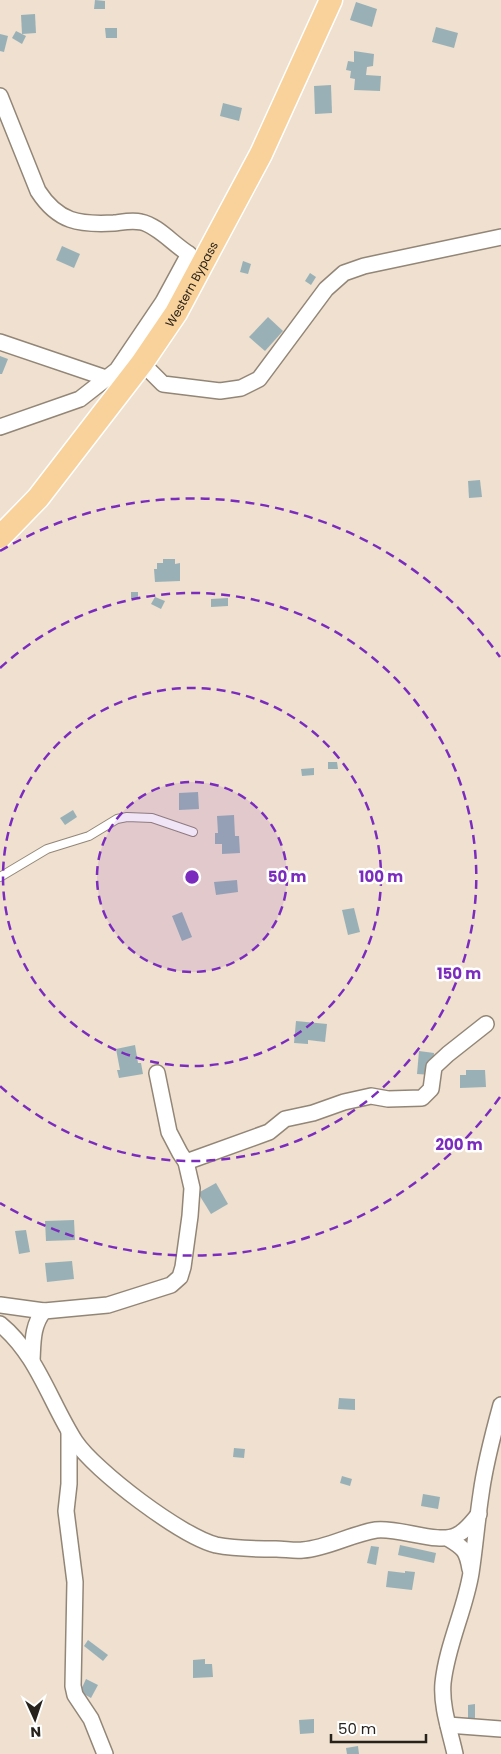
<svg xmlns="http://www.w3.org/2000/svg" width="501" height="1754" viewBox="0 0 501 1754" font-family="Poppins,sans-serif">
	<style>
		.building { fill: #99b1b6 }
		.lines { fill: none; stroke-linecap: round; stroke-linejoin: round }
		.service-casing { stroke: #938677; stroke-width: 10 }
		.minor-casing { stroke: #938677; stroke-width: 18 }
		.primary-casing { stroke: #fff; stroke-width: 25 }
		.service { stroke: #fff; stroke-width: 8 }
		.minor { stroke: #fff; stroke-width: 15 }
		.primary { stroke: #f9d19a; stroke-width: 22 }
		.ring { fill: none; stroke: #7b2cbf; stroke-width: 2.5; stroke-dasharray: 9 6 }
		.labels { text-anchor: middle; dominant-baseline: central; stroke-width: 5; stroke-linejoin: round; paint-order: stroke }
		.street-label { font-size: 12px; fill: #27221b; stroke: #fff }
		.centre { fill: #7b2cbf; stroke: #fff; stroke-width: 2.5 }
		.ring-label { font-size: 15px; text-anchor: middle; font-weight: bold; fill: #7b2cbf; stroke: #fff; stroke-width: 5; stroke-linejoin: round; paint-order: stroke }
	</style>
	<rect width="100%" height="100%" fill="#efe0cf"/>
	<!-- building -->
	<g class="building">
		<path d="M95,0l10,1v8h-11z"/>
		<path d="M356,2l21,7 -5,18 -22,-7z"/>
		<path d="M35,14l1,19 -14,1 -1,-19z"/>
		<path d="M436,27l22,6 -4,15 -22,-6z"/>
		<path d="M105,28h12v10h-11z"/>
		<path d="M16,31l10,5 -4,8 -10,-6z"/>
		<path d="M0,34l8,2 -4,16 -4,-1z"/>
		<path d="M354,51l20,3 -1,12 -6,1 -1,8 15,1 -1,15 -26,-1 1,-11 -5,-1 1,-7 -5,-1 2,-9 6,1z"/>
		<path d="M331,85l1,28 -17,1 -1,-28z"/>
		<path d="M223,103l19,5 -3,13 -19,-5z"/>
		<path d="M62,246l18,8 -6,14 -18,-8z"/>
		<path d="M243,261l8,3 -3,10 -8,-2z"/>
		<path d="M310,273l6,4 -5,8 -6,-4z"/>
		<path d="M268,317l15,14 -18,20 -16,-14z"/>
		<path d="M0,356l8,3 -6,15h-2z"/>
		<path d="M480,480l2,17 -13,1 -1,-17z"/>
		<path d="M163,559h12v5l5,-1v18l-25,1 -1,-13h3v-6h6z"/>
		<rect x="131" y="592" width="7" height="7"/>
		<path d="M155,597l10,4 -4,8 -10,-5z"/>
		<path d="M228,598v8l-17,1v-8z"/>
		<path d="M328,762h9l1,7h-10z"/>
		<path d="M314,768v7l-12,1 -1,-7z"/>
		<path d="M198,792l1,17 -20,1v-17z"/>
		<path d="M73,810l4,7 -12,8 -5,-7z"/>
		<path d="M234,815l1,21h4l1,17 -18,1v-10h-7v-11h3l-1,-17z"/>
		<path d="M237,880l1,12 -22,3 -2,-13z"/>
		<path d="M354,908l6,24 -12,3 -6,-25z"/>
		<path d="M182,912l10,25 -10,4 -10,-25z"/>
		<path d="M296,1021l31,3 -2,18 -17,-2v4l-14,-1z"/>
		<path d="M135,1045l3,18h3l2,11 -24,4 -2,-8h3l-4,-21z"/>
		<path d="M419,1051l15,2 -2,22 -15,-1z"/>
		<path d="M466,1070h19l1,17 -26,1v-13h6z"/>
		<path d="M216,1183l12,21 -17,10 -13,-21z"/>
		<path d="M74,1220l1,20 -29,1 -1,-20z"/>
		<path d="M26,1230l4,22 -11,2 -4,-23z"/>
		<path d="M72,1261l2,18 -27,3 -2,-19z"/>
		<path d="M339,1398l16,1v11l-17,-1z"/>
		<path d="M234,1448l11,1 -1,9 -11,-1z"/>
		<path d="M342,1476l10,3 -2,7 -10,-3z"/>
		<path d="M423,1494l17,3 -2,12 -17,-3z"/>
		<path d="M400,1545l36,8 -2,10 -36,-8z"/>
		<path d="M371,1546l8,1 -3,18 -9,-2z"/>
		<path d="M388,1571l17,2v-2l10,1 -3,18 -26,-3z"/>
		<path d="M88,1640l20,15 -5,6 -19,-15z"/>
		<path d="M205,1659v5h7l1,13 -20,1v-18z"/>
		<path d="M86,1679l12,6 -7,13 -11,-6z"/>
		<path d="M475,1704v14h-7v-13z"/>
		<path d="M314,1719v14l-14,1 -1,-14z"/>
		<path d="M358,1746l1,8h-12l-1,-6z"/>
	</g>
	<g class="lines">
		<defs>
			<path id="service" d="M0,877l47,-28 42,-13 28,-17 10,-2 25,1 41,14"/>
			<g id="minor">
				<path d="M0,96l38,95c20,31 41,34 76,32 9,-1 18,-3 27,-1 16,3 33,23 48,32l-26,48 -46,68 -37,29 -80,28"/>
				<path d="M0,342l106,36"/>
				<path d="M142,363l21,21 57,7 21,-3 18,-9 67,-90 18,-16 20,-7 137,-29"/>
				<path d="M186,1162l83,-30 16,-13 28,-6 31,-11 27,-6 17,3 34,-1 9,-9 3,-22 14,-13 38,-30"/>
				<path d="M0,1305l44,6"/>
				<path d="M0,1324c37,30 50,78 75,117 20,30 106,95 141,104 20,4 40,4 60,4 9,0 18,2 27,1 25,-2 48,-16 73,-20 23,-3 63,15 81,5 9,-4 15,-13 22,-21"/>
				<path d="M32,1360c1,-17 0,-35 12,-49l64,-6 63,-20 9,-8 3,-10 7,-51 2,-28 -6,-26 -6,-9 -11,-21 -12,-59"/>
				<path d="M69,1432v52l-3,27 9,71 -2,104 2,9 16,24 14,35"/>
				<path d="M449,1539c15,9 18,12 21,30"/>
				<path d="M448,1725l53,4"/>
				<path d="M455,1754c-5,-23 -14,-47 -12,-71 4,-38 22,-73 28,-110 4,-26 6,-53 10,-79 4,-30 12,-60 20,-89"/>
			</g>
			<g id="primary">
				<path id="s1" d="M0,537l38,-39 104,-135 34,-50 85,-159 70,-154"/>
			</g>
		</defs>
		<!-- service casing -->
		<use href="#service" class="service-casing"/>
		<!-- minor casing -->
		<use href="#minor" class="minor-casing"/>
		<!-- primary casing -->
		<use href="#primary" class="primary-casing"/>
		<!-- service -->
		<use href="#service" class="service"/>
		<!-- minor -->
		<use href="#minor" class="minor"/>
		<!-- primary -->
		<use href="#primary" class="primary"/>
	</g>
	<!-- distance rings -->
	<circle cx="192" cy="877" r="95" fill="#7b2cbf" fill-opacity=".12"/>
	<g class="ring">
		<circle cx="192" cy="877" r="95"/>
		<circle cx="192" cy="877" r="189"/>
		<path d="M0 668A284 284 0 1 1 0 1086"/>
		<path d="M500 1097A378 378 0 0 1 0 1203M0 551A378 378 0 0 1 500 657"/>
	</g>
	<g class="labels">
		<!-- street labels -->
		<g class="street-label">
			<text stroke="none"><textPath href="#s1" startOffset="318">Western Bypass</textPath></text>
		</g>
	</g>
	<circle cx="192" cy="877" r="8" class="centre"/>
	<g class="ring-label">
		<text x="287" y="882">50 m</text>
		<text x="381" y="882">100 m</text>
		<text x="459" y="979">150 m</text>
		<text x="459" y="1150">200 m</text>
	</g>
	<!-- north arrow -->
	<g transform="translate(35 1719) rotate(177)" stroke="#ffffff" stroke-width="4" paint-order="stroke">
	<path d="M0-4L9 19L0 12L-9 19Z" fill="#27221b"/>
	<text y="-8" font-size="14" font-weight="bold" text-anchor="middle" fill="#27221b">N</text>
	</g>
	<!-- scale -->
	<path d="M331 1734v8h95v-8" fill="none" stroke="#27221b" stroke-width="2.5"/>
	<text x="338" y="1734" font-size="15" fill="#27221b" stroke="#ffffff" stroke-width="4" paint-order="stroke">50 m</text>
</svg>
